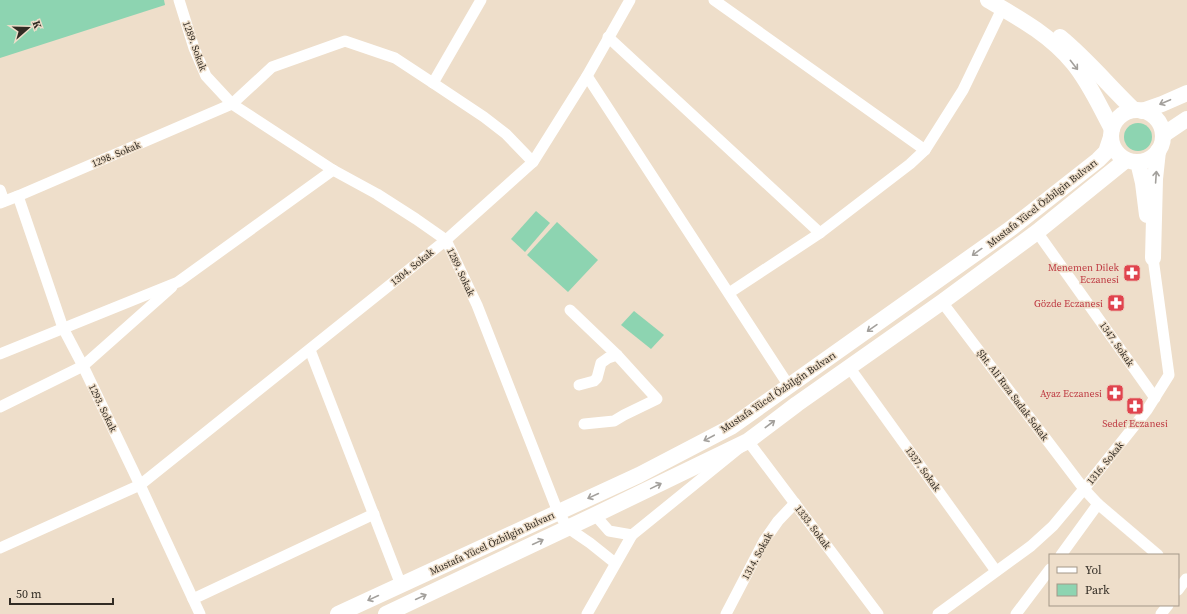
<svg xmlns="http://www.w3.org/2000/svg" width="1187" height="614" viewBox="0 0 1187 614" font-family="'Source Serif 4',serif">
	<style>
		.green { fill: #8dd4b1 }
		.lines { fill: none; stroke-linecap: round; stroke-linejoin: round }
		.street { stroke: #fff; stroke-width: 11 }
		.secondary { stroke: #fff; stroke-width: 16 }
		.oneway { stroke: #a3a09c }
		.labels { text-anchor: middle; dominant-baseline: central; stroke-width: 3; stroke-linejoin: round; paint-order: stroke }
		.street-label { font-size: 10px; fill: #322c24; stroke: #eedeca }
		.health-label { font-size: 10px; fill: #be3a42; stroke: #eedeca; text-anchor: end }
	</style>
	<rect width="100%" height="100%" fill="#eedeca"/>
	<!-- green -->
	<g class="green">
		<path d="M0,0h164l1,5 -165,53z"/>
		<circle cx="1138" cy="137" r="14"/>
		<path d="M536,211l14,12 -25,29 -14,-13z"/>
		<path d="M557,222l41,38 -30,32 -41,-37z"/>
		<path d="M634,311l30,24 -13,14 -30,-24z"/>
	</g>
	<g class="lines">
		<!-- street -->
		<g class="street">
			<path d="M179,0l15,48 12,28 26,28 101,66 44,24 39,25 30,21 31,65 81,207 10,16 22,15 25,20"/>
			<path d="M714,0l211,150"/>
			<path d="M608,37l212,196"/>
			<path d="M587,76l202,310"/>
			<path d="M433,83l48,-83"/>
			<path d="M0,190l4,11"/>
			<path d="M18,196l45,132 20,38 57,119 60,129"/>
			<path d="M0,203l18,-7 214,-92 40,-37 73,-26 50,17 38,25 51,34 22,17 27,28"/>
			<path d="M1037,232l118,166"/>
			<path d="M729,293l91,-60 90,-69 15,-14 38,-60 39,-81"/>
			<path d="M942,302l142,187 14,15 -37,51"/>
			<path d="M570,310l47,45 40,44 -33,16 -10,6 -30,3"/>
			<path d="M310,350l91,235"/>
			<path d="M0,354l178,-72 155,-112"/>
			<path d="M849,367l147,204"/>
			<path d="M579,385l15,-4 3,-3 4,-15 7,-5 9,-3"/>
			<path d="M0,407l83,-41 89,-79"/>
			<path d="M1098,504l60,51"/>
			<path d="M595,515l14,16 23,4"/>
			<path d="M0,548l140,-63 306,-245 87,-78 54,-86 43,-76"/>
			<path d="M1178,590l8,-11"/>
			<path d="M193,599l181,-85"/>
			<path d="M587,614l45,-79 116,-94 130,173"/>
			<path d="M726,614l38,-73 14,-20 17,-18"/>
			<path d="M938,614l93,-68 22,-20 31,-37 63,-79 22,-35 -16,-117"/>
			<path d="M1016,614l34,-45"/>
			<path d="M1161,614l7,-9"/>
		</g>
		<!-- secondary -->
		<g class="secondary">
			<path d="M988,0c31,18 62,35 85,63 16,19 27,44 39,66"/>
			<path d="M1060,37c27,22 49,49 74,73"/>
			<circle cx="1137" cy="136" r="26"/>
			<path d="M1142,111l20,-7 25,-11"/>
			<path d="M1163,135l24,-16"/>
			<path d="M1138,162l5,21 4,32"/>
			<path d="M1153,258l2,-79 3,-28"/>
			<path d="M338,614l301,-139 92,-48 279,-198 88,-69 8,-8 5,-15"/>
			<path d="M386,614l209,-99 153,-74 49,-37 145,-102 95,-70 89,-72"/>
		</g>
	</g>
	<!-- one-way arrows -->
	<defs><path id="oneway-shaft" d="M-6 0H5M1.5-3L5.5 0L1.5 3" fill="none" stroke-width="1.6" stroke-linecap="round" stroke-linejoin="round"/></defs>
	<g class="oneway">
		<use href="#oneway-shaft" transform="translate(1074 65) rotate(52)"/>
		<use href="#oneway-shaft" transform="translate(1165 102) rotate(157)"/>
		<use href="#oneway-shaft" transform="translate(1156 177) rotate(-86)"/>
		<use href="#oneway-shaft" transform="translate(977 252) rotate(144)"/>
		<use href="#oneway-shaft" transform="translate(872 328) rotate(145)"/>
		<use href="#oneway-shaft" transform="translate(770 424) rotate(-37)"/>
		<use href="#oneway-shaft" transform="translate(709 438) rotate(152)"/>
		<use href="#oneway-shaft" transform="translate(656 486) rotate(-26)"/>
		<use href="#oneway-shaft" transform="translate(593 496) rotate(155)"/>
		<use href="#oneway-shaft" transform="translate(538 542) rotate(-25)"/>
		<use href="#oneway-shaft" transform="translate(421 597) rotate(-25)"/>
		<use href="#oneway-shaft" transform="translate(373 598) rotate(155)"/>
	</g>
	<!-- icons -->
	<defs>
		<symbol id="pharmacy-square" viewBox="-11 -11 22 22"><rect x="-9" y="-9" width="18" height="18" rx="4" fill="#e0444e" stroke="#eedeca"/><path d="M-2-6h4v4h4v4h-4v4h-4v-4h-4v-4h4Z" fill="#fff"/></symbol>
	</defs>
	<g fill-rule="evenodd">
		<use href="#pharmacy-square" x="1122" y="263" width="20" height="20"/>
		<use href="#pharmacy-square" x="1106" y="293" width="20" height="20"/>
		<use href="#pharmacy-square" x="1105" y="383" width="20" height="20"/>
		<use href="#pharmacy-square" x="1125" y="396" width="20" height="20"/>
	</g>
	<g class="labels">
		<!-- street labels -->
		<g class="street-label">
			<text transform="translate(195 46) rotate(70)">1289. Sokak</text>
			<text transform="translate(116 154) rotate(-23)">1298. Sokak</text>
			<text transform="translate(1042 203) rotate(-38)">Mustafa Yücel Özbilgin Bulvarı</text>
			<text transform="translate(412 267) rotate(-39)">1304. Sokak</text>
			<text transform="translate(461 272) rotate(65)">1289. Sokak</text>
			<text transform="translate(1117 344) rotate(55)">1347. Sokak</text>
			<text transform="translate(778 392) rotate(-34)">Mustafa Yücel Özbilgin Bulvarı</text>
			<text transform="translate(1013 395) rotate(53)">Şht. Ali Rıza Sadak Sokak</text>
			<text transform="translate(103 408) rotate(64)">1293. Sokak</text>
			<text transform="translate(1105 463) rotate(-51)">1316. Sokak</text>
			<text transform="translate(923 469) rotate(54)">1337. Sokak</text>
			<text transform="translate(813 527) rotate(53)">1333. Sokak</text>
			<text transform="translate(492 543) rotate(-25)">Mustafa Yücel Özbilgin Bulvarı</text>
			<text transform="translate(757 556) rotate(-61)">1314. Sokak</text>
		</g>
		<!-- health labels -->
		<g class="health-label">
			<text x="1119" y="267">Menemen Dilek<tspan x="1119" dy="12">Eczanesi</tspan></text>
			<text x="1103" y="303">Gözde Eczanesi</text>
			<text x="1102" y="393">Ayaz Eczanesi</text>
			<text x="1135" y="423" text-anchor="middle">Sedef Eczanesi</text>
		</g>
	</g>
	<!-- legend -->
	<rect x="1049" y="554" width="130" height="52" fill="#eedeca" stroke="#a39788"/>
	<rect x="1057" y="567" width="20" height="6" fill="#ffffff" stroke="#a39788"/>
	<text x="1085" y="574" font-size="12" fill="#322c24">Yol</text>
	<rect x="1057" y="584" width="20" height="12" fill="#8dd4b1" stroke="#a39788"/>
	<text x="1085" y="594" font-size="12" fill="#322c24">Park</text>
	<!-- north arrow -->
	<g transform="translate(28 28) rotate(70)" stroke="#eedeca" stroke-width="3" paint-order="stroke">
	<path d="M0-3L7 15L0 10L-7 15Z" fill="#322c24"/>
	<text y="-6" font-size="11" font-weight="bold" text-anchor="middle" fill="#322c24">K</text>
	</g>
	<!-- scale -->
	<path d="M10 598v6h103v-6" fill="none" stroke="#322c24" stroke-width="2"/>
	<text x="16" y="598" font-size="12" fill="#322c24" stroke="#eedeca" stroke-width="3" paint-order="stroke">50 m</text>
</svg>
